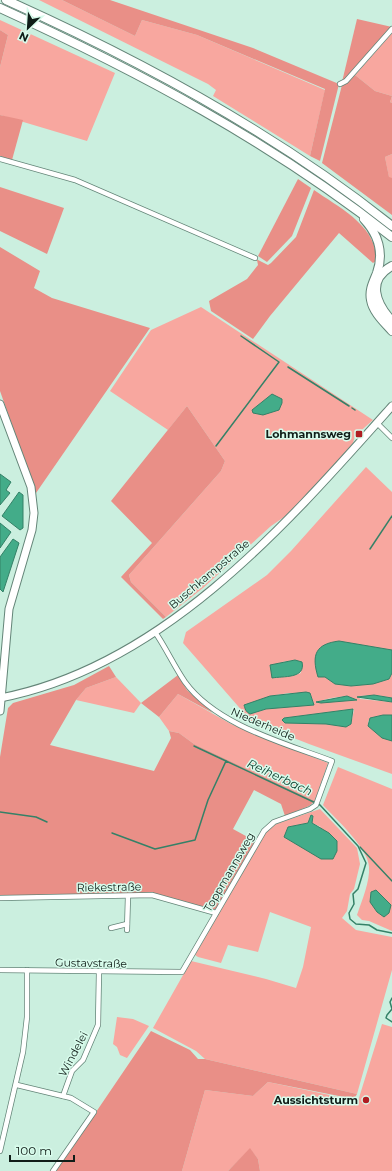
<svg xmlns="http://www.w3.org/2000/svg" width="392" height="1171" viewBox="0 0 392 1171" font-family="Montserrat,sans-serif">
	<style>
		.green { fill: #f8a79f; fill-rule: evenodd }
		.forest { fill: #e98f87 }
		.water { fill: #43ac89; stroke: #348167 }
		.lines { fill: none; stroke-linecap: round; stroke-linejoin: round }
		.stream { stroke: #348167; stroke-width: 1.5 }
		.street-casing { stroke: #648578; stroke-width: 6 }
		.secondary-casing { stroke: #648578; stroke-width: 9 }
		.highway-casing { stroke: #648578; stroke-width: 10 }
		.street { stroke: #fff; stroke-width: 4.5 }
		.secondary { stroke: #fff; stroke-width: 7 }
		.highway { stroke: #fff; stroke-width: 8 }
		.poi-dot { fill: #af1d22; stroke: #d8fcec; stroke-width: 1.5 }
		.labels { text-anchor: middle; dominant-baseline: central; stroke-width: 3; stroke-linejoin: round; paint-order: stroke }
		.poi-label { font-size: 11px; font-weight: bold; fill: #101d18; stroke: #d8fcec; text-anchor: end }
		.street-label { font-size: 11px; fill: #101d18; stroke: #d8fcec }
		.water-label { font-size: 12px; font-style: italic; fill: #0f3d2e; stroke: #d8fcec }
	</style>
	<rect width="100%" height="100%" fill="#cbefdf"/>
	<!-- green -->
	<g class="green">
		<path d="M39,0h23l73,36 7,-16 55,15 128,55 -15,66 -97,-60 3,-6 -8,-6z"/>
		<path d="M0,20l115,53 -28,68 -87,-26v-48l8,-32 -8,-5z"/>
		<path d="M392,33v70l-2,-1 2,-6 -17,-5 -20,-16z"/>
		<path d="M392,154v24h-3l-4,-21z"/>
		<path d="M201,307l172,113 -18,16 -2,7 -8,11 -58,61 -16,11 -68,62 -37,29 -35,-35 -2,-7 92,-104 4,-10 -38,-55 -19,24 -58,-39 41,-61z"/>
		<path d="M366,467l26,25v158l-23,-3 -44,29 10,8 17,2 21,-2 16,-5 3,-6v25l-15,-3 -18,1 1,3 32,3v13h-9l-13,3 -2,4c5,11 13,16 24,19v33l-83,-30 -58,-23 -68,-78 3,-11 81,-57 24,-24zM295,660l6,13 -9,3 -19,2 9,-16zM289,693h21l4,11 -48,5 -16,5 20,-18zM347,696l10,4 -41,2 15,-4zM353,709l1,1 -3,14 -5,3 -20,-3 -40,-1 -4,-3 2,-2z"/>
		<path d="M116,677l25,26 -7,10 -58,-13 10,-12z"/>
		<path d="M178,694l53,30 97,39 -13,38 -121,-57 -15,-11 -10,-2 -10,-14z"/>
		<path d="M338,767l54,22v142l-23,-10 -7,-1 -5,-5c5,-15 13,-33 12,-48 0,-18 -34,-49 -46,-62z"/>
		<path d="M320,809l37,39 3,16 -6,25 -4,5 -3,17 -5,7 14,12 36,7v33l-35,124 -152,-35 -9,-8 -43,-23 38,-67 75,18 30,9 7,-21 8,-40 -41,-15 -12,40 -30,-7 -7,18 -23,-6 -3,-2 71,-123 10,-8zM311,815l2,1 -1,7 9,4h-33l20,-4z"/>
		<path d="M117,1017l16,2 16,7 -22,32 -7,-3 -3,-8 -4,-3z"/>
		<path d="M382,1024l10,3v144h-132l-2,-12 -8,-10 -22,22h-46l23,-81 48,6 15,-14 90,19z"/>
	</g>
	<!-- forest -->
	<g class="forest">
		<path d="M62,0h48l143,48 86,36 -19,77 -10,-5 15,-67 -128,-54 -55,-15 -7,16z"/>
		<path d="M357,19l35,8 -50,55z"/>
		<path d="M0,30l8,5 -8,32z"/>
		<path d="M355,75l20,16 17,5 -2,6 2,1v51l-7,3 4,20 3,1v37l-70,-52 20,-78 5,-2z"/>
		<path d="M0,115l23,5 -11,40 -12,-4z"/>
		<path d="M298,179l13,9 -19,48 -25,26 -9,-6z"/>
		<path d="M0,187l64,21 -17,46 -47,-23z"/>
		<path d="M314,190c24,17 64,36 62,71l-3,2 -34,-30 -69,83 -17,23 -42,-28 -2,-10 38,-22 11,-14 -1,-5 -3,-2 14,7 3,-2 25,-26z"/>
		<path d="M0,247l40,24 -6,17 18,10 98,30 -114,165 -36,-102z"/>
		<path d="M187,406l38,55 -4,10 -92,104 2,7 35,35 -3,2 -42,-42 31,-34 -41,-42z"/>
		<path d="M109,666l7,11 -30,11 -10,12 -26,45 104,26 17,-33 -2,-7 10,2 15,11 121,57 -6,5 -24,10 -4,-12 -27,-14 -21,39 22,12 -39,68 -3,1 -62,-17 -151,3v-139l8,-49 5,-5 61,-18z"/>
		<path d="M178,675l9,15 26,23 -35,-19 -19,23 -18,-14z"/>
		<path d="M151,1031l39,19 8,9h7l152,35 -3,5 -86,-17 -15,14 -48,-6 -23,81h-126z"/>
		<path d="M250,1148l8,11 2,12h-32z"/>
	</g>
	<!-- water -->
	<g class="water">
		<path d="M272,394l10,5v4l-3,7 -16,5 -10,-2 -1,-3z"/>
		<path d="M0,474l11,8 -5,8 4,3 -10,12z"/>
		<path d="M19,492l4,3v33l-3,2 -18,-14z"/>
		<path d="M0,523l11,9 -11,16z"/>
		<path d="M13,539l6,4 -16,49 -3,-3v-32z"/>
		<path d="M339,641l53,9v23l-3,6 -16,5 -22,2 -16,-2 -10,-7h-7c-7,-23 -2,-33 21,-36z"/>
		<path d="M295,660l7,2c4,17 -19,14 -30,16l-2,-13z"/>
		<path d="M306,692l4,1 4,12 -48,4 -16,5c-4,-2 -5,-5 -6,-9l26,-9z"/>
		<path d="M374,695l18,3v4l-35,-5z"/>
		<path d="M347,696l10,4 -36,3 -5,-1z"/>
		<path d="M353,709l-2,15 -5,3 -20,-3 -41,-1 -3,-3 2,-2z"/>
		<path d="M383,715h9v26l-10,-3 -14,-12 2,-8z"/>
		<path d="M311,815l2,1 -1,7 17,10 8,8v10l-4,8h-12l-37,-22 4,-10 20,-4z"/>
		<path d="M376,890l15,15 -2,8 -5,4 -7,-5 -7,-10 1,-10z"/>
	</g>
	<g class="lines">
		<!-- stream -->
		<g class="stream">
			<path d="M288,367l61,39"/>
			<path d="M352,408l3,2"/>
			<path d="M216,446l63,-84 -38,-26"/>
			<path d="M370,549l22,-33"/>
			<path d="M194,746l32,15"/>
			<path d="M0,812l36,5 11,5"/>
			<path d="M112,833l43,16 40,-9 13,-40 18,-39 94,44 38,41 8,17 -8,26 -5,5 1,10 -5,9 1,6 6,5 13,1 8,5 15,3"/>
			<path d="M360,847l32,34"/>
			<path d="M392,998l-2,4 2,7 -5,6 -1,3 6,4"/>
		</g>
		<defs>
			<g id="street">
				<path d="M340,84l6,-3 46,-52"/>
				<path d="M0,159l75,21 180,78"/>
				<path d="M377,423l15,15"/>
				<path d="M0,898l152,-3 64,18"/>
				<path d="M111,928l16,-4"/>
				<path d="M127,930l1,-34"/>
				<path d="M0,970l182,2 82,-141 10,-9 36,-13 6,-4 16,-44c-48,-18 -116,-36 -147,-79 -11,-16 -19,-34 -30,-50"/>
				<path d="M17,1085l54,13 23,14 -41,59"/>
				<path d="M63,1096l9,-25 11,-11 15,-35 1,-53"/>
				<path d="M0,1151l23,-99 4,-35v-47"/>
			</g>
			<g id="secondary">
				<path d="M0,404l31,83 3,26 -2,17 -23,79 -9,102"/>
				<path d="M0,698c163,-31 287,-174 392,-292"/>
			</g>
			<g id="highway">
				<path d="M6,0c134,60 271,134 386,226"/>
				<path d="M0,8c138,63 273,135 392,229"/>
				<path d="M364,219c14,15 20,34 13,54 -4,10 -8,17 -6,27 2,12 13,22 21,31"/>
				<path d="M392,266c-26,14 -16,38 0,55"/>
			</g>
		</defs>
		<!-- street casing -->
		<use href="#street" class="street-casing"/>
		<!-- secondary casing -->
		<use href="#secondary" class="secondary-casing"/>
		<!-- highway casing -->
		<use href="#highway" class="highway-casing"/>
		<!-- street -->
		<use href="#street" class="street"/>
		<!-- secondary -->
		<use href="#secondary" class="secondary"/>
		<!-- highway -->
		<use href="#highway" class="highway"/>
	</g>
	<!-- markers -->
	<g class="poi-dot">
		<rect x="355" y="430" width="8" height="8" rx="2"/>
		<circle cx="366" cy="1100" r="4"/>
	</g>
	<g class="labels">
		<!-- poi labels -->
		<g class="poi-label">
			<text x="351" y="434">Lohmannsweg</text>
			<text x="358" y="1100">Aussichtsturm</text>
		</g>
		<!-- street labels -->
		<g class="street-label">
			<text transform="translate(209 574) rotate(-40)">Buschkampstraße</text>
			<text transform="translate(263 724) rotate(23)">Niederheide</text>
			<text transform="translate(229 872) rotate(-60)">Toppmannsweg</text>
			<text transform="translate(109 887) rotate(-1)">Riekestraße</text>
			<text transform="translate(91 963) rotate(1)">Gustavstraße</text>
			<text transform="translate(73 1054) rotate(-62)">Windelei</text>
		</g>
		<!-- water labels -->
		<g class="water-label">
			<text transform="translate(280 777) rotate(25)">Reiherbach</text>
		</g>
	</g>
	<!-- north arrow -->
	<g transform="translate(28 28) rotate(205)" stroke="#d8fcec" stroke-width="3" paint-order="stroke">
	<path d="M0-3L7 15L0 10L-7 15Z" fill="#101d18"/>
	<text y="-6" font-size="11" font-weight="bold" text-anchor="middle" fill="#101d18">N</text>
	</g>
	<!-- scale -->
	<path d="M10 1155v6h64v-6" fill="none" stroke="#101d18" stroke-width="2"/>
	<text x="16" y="1155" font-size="12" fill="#101d18" stroke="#d8fcec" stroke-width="3" paint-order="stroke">100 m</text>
</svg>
